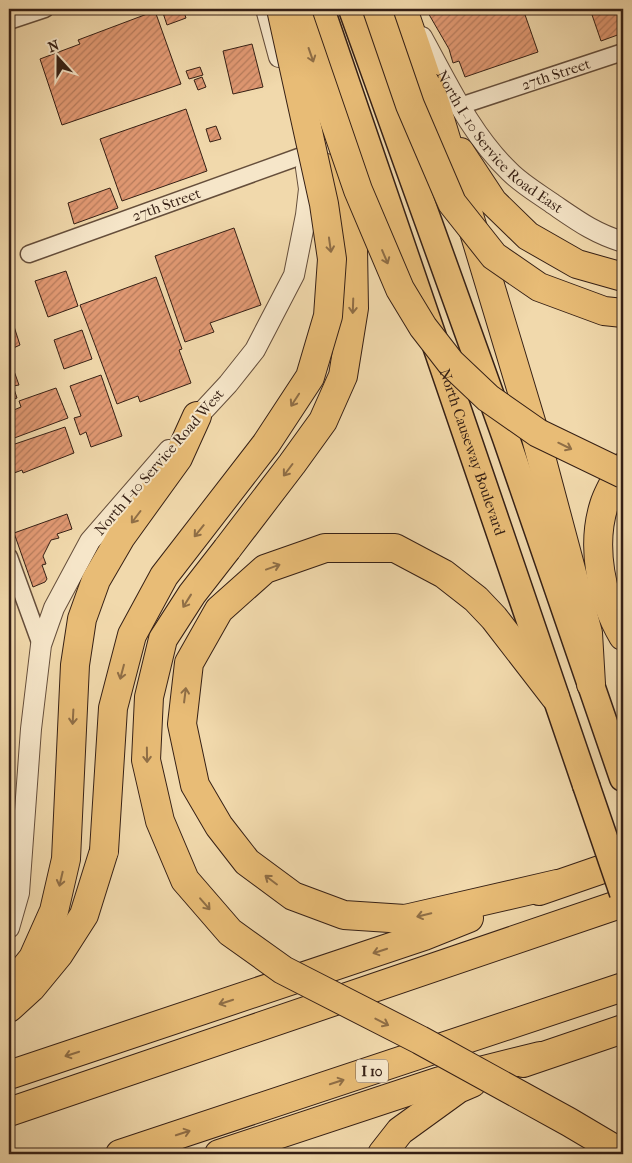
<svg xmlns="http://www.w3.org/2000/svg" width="632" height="1163" viewBox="0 0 632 1163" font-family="'IM FELL French Canon',serif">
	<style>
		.building { fill: url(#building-hatch); stroke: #362015 }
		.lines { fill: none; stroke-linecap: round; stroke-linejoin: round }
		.minor-casing { stroke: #654e3b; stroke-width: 19 }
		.tertiary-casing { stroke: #654e3b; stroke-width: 22 }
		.trunk-casing { stroke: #362015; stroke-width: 29 }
		.motorway-casing { stroke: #362015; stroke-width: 30 }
		.minor { stroke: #f6e6c9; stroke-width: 16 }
		.tertiary { stroke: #f6e6c9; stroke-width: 20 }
		.trunk { stroke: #e8bc76; stroke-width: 26 }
		.motorway { stroke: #e8bc76; stroke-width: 28 }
		.trunk-bridge-casing { stroke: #362015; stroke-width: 29; stroke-linecap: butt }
		.motorway-bridge-casing { stroke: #362015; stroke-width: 30; stroke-linecap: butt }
		.trunk-bridge { stroke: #e8bc76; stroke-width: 26 }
		.motorway-bridge { stroke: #e8bc76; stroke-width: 28 }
		.oneway { stroke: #8f6e46 }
		.labels { text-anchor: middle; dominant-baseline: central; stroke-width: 4; stroke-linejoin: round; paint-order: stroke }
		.shield { fill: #f6e6c9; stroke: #705b4b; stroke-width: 1 }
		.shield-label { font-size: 14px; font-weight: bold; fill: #362015 }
		.street-label { font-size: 15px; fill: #362015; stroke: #f6e6c9 }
	</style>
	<defs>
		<pattern id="building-hatch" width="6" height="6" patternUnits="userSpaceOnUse" patternTransform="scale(1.25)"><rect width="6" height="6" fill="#e19973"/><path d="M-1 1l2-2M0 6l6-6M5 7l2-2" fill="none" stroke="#b77c5d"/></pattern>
	</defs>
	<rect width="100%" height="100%" fill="#f1d9ac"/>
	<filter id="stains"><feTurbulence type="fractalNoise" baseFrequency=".004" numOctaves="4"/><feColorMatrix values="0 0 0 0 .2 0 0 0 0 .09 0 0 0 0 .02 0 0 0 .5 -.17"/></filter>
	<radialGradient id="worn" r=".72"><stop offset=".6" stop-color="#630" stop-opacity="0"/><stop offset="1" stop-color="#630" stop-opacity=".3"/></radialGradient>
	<!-- building -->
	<g class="building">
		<path d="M166,9h17l3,9 -19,7 -5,-15z"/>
		<path d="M432,9h91l15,43 -73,25 -6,-16 -6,2 -4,-14 -22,-38z"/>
		<path d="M590,9h33v24l-22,8z"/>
		<path d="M155,11l26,73 -119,41 -22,-66 40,-15 -2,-4z"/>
		<path d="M252,44l11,43 -30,7 -10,-43z"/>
		<path d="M200,67l3,8 -14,4 -3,-8z"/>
		<path d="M202,77l4,10 -8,3 -4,-10z"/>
		<path d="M186,109l21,62 -85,30 -22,-62z"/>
		<path d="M216,126l5,13 -11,3 -4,-13z"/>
		<path d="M110,188l8,20 -44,16 -6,-21z"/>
		<path d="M234,228l27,77 -51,18 4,9 -29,10 -30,-86z"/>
		<path d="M66,271l12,35 -30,11 -13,-36z"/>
		<path d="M156,277l26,72 -3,1 12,33 -51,19 -2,-6 -21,8 -37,-99z"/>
		<path d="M10,314l10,31 -11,5v-35z"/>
		<path d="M82,330l10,29 -28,10 -10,-29z"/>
		<path d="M9,357l10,28 -6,1 4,12 -8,3z"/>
		<path d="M101,375l21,61 -31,11 -5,-15 -6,3 -6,-17 7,-2 -11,-30z"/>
		<path d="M56,388l12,30 -59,22v-28l12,-5 -2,-6z"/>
		<path d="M65,427l9,26 -51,20 -1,-3 -13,5v-29z"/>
		<path d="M67,514l5,15 -15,5 2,4 -8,2 -8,16 3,8 -4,1 5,14 -2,3 -12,5 -19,-54z"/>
	</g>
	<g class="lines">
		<defs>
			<g id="minor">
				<path d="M9,21l36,-12"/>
				<path id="s1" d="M460,106l163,-54"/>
				<path id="s2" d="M29,254l275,-99"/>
				<path d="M9,557l32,88"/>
			</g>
			<g id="tertiary">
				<path d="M266,9l13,48"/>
				<path id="s3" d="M422,37c26,47 49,98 88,135 12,12 29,22 43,32 25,17 41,29 70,38"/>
				<path d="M189,426l39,-42 27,-34 39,-75 12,-60 3,-26 -3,-21"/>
				<path d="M9,928l10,-35 12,-164 10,-84 13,-37 36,-67 79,-91"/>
			</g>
			<g id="trunk">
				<path id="s4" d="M321,9l265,776"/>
				<path d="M352,9l154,429 117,340"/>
			</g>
			<g id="motorway">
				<path d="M403,9l34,100 99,329 52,195 3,51"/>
				<path d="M460,152l33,50 35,34 49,28 46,13"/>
				<path d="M623,467c-7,12 -15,25 -19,38 -13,41 -3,94 19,131"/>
				<path d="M227,549l65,-85 31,-43 20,-45 11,-68 -1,-61 -27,-79"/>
				<path d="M555,697l-61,-79 -18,-19 -32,-25 -49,-26h-70l-60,21 -46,41 -30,53 -7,61 13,61 24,41 28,36 46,34 51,19 61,4 152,-35"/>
				<path d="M539,891l84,-29"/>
				<path d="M9,988l24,-30 21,-47 12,-52 9,-194 7,-46 14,-39 25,-43 57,-79 19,-42"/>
				<path d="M9,1008l22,-20 28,-34 25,-39 20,-64"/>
				<path d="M523,1063l100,-34"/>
				<path d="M9,1075l415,-139 45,-18"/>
				<path d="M9,1112l614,-209"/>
				<path d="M120,1154l503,-167"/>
				<path d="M219,1154l221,-73 100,-25"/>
				<path d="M382,1154l18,-23 58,-42 14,-6"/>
			</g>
		</defs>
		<!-- minor casing -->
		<use href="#minor" class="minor-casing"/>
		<!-- tertiary casing -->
		<use href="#tertiary" class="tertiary-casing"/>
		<!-- trunk casing -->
		<use href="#trunk" class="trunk-casing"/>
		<!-- motorway casing -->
		<use href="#motorway" class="motorway-casing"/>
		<!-- minor -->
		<use href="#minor" class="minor"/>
		<!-- tertiary -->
		<use href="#tertiary" class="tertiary"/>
		<!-- trunk -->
		<use href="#trunk" class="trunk"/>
		<!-- motorway -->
		<use href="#motorway" class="motorway"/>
		<defs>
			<path id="trunk-bridge" d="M586,785l37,108"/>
			<g id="motorway-bridge">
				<path d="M377,9l33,96 42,98 42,53 45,31 65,24 19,2"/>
				<path d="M298,15l60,175 42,99 23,38 28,36 37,35 50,35 85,41"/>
				<path d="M227,549l-35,45 -29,45 -14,58 -3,63 14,61 25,59 45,52 53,38 137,70 149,82 54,32"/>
				<path d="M104,851l9,-143 19,-73 32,-59 102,-132 44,-67 18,-61 4,-57 -8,-55 -43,-195"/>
			</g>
		</defs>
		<!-- trunk-bridge casing -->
		<use href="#trunk-bridge" class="trunk-bridge-casing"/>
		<!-- motorway-bridge casing -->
		<use href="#motorway-bridge" class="motorway-bridge-casing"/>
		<!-- trunk-bridge -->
		<use href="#trunk-bridge" class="trunk-bridge"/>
		<!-- motorway-bridge -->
		<use href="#motorway-bridge" class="motorway-bridge"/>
	</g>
	<!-- one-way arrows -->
	<defs><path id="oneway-shaft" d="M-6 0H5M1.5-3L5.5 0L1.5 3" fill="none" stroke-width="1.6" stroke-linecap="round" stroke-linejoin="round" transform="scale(1.25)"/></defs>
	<g class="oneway">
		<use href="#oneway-shaft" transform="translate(311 55) rotate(71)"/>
		<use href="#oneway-shaft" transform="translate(330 245) rotate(82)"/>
		<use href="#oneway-shaft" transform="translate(385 257) rotate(67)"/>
		<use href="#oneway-shaft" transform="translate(353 306) rotate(92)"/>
		<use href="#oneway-shaft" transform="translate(295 400) rotate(123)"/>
		<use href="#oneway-shaft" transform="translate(565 446) rotate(26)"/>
		<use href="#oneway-shaft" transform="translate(288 470) rotate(127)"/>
		<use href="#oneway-shaft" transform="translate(136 517) rotate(127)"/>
		<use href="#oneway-shaft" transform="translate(199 531) rotate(129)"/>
		<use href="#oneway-shaft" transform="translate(273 567) rotate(-20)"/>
		<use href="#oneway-shaft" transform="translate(187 601) rotate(122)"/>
		<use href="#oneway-shaft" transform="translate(122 672) rotate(105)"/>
		<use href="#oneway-shaft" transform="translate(185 695) rotate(-83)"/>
		<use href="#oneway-shaft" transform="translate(73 717) rotate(93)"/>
		<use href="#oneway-shaft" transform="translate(147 755) rotate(89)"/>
		<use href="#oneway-shaft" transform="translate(61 879) rotate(103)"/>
		<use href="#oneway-shaft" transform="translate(271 880) rotate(-143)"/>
		<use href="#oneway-shaft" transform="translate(205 904) rotate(49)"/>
		<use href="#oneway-shaft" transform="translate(424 915) rotate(167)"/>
		<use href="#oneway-shaft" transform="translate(380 951) rotate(162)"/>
		<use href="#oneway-shaft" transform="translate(226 1002) rotate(162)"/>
		<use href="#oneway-shaft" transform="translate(382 1022) rotate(27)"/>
		<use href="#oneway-shaft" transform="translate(72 1054) rotate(162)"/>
		<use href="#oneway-shaft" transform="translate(337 1082) rotate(-18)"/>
		<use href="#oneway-shaft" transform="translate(183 1133) rotate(-18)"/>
	</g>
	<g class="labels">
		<!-- shield labels -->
		<rect class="shield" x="356" y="1059.5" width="32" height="23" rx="4"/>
		<g class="shield-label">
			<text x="372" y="1071">I 10</text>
		</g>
		<!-- street labels -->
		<g class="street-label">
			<text stroke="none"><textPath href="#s1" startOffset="101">27th Street</textPath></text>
			<text stroke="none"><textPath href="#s3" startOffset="132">North I- 10 Service Road East</textPath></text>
			<text stroke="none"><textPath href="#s2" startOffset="146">27th Street</textPath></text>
			<text stroke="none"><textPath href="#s4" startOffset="468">North Causeway Boulevard</textPath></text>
			<text transform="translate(159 462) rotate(-49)">North I-10 Service Road West</text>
		</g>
	</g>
	<!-- margin -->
	<rect width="632" height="1163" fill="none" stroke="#f1d9ac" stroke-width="30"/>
	<rect x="10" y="10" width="612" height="1143" fill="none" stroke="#362015" stroke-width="2.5"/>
	<rect x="15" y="15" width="602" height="1133" fill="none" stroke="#362015"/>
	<!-- north arrow -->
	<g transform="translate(58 58) rotate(339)" stroke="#f6e6c9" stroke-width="4" paint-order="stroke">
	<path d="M0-4L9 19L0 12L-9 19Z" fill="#362015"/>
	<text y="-8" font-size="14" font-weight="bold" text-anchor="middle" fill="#362015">N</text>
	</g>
	<rect width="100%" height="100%" filter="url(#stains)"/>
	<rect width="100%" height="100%" fill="url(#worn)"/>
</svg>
